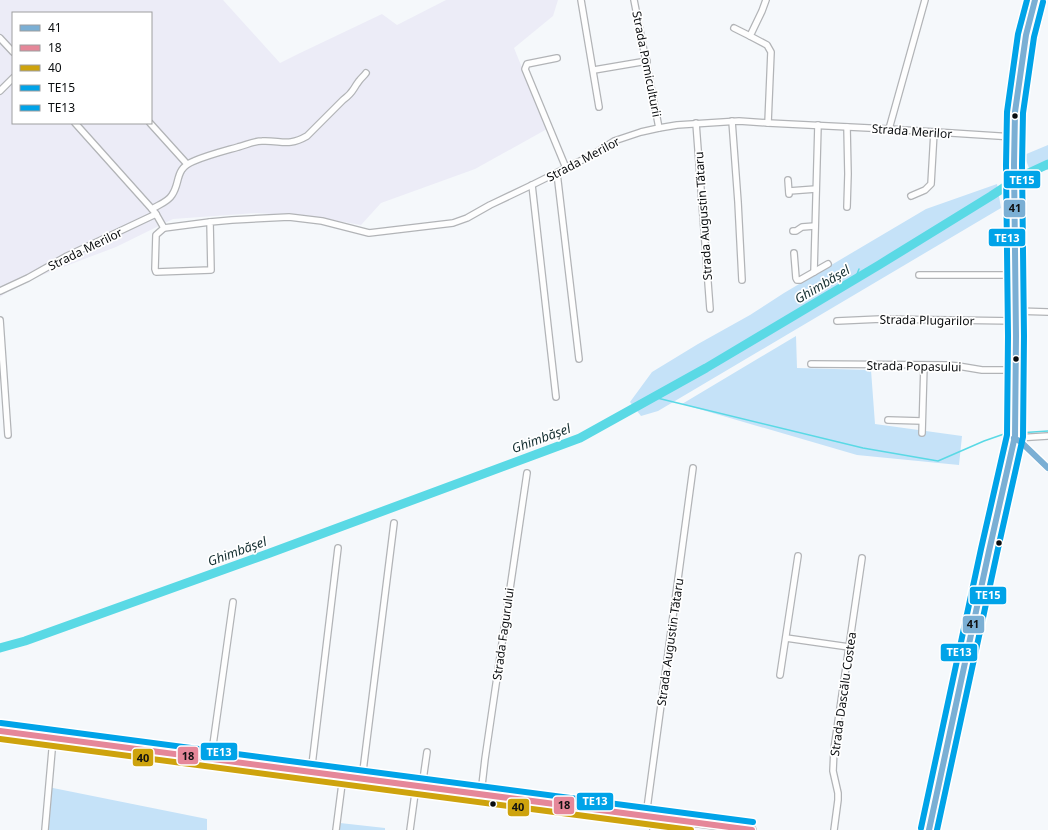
<svg xmlns="http://www.w3.org/2000/svg" width="1048" height="830" viewBox="0 0 1048 830" font-family="'Noto Sans',sans-serif">
	<style>
		.industrial { fill: #ececf7; fill-rule: evenodd }
		.green { fill: #c5e2f8 }
		.lines { fill: none; stroke-linecap: round; stroke-linejoin: round }
		.stream { stroke: #5ad9e5; stroke-width: 1.5 }
		.river { stroke: #5ad9e5; stroke-width: 9 }
		.street-casing { stroke: #b2b4b7; stroke-width: 8 }
		.secondary-casing { stroke: #b2b4b7; stroke-width: 10 }
		.street { stroke: #fefefe; stroke-width: 5.5 }
		.secondary { stroke: #f6f4f3; stroke-width: 8 }
		.bus-1-casing { stroke: #fff; stroke-width: 9 }
		.bus-2-casing { stroke: #fff; stroke-width: 9 }
		.bus-3-casing { stroke: #fff; stroke-width: 9 }
		.bus-4-casing { stroke: #fff; stroke-width: 9 }
		.bus-5-casing { stroke: #fff; stroke-width: 9 }
		.bus-1 { stroke: #7bafd4; stroke-width: 6 }
		.bus-2 { stroke: #e58799; stroke-width: 6 }
		.bus-3 { stroke: #cea30d; stroke-width: 6 }
		.bus-4 { stroke: #00a3e8; stroke-width: 6 }
		.bus-5 { stroke: #00a3e8; stroke-width: 6 }
		.bus-dot { fill: #090c0e; stroke: #fff; stroke-width: 1.5 }
		.labels { text-anchor: middle; dominant-baseline: central; stroke-width: 3.5; stroke-linejoin: round; paint-order: stroke }
		.street-label { font-size: 12px; fill: #090c0e; stroke: #fff }
		.water-label { font-size: 13px; font-style: italic; fill: #152f31; stroke: #fff }
		.line-badge { stroke: #fff; stroke-width: 1.5 }
		.badge-label { font-size: 11px; text-anchor: middle; font-weight: bold; fill: #fff }
		.pale-badge-label { font-size: 11px; text-anchor: middle; font-weight: bold; fill: #111 }
	</style>
	<rect width="100%" height="100%" fill="#f5f8fb"/>
	<!-- industrial -->
	<path class="industrial" d="M0,0h223l57,63 18,-9 84,-40 15,11 49,-25h112l-5,16 -39,32 33,81 -72,40 -94,34 -20,22 -46,-8 -58,-4 -84,6 -57,28 -95,36 -21,14zM13,13h138v110h-138z"/>
	<!-- green -->
	<g class="green">
		<path d="M1048,145v25h-2l-14,6 -8,-21z"/>
		<path d="M997,184l4,24 -343,203 -17,5 -11,-14 22,-30 46,-28 52,-29 34,-22 142,-84z"/>
		<path d="M796,336l1,32 74,2 4,54 87,12 -3,29 -102,-10 -175,-51z"/>
		<path d="M48,787l159,32v11h-162z"/>
		<path d="M340,823l45,5v2h-46z"/>
	</g>
	<g class="lines">
		<!-- stream -->
		<g class="stream">
			<path d="M855,279l4,-10"/>
			<path d="M653,397l210,51 75,13 46,-20 20,-7 8,-1"/>
			<path d="M1018,433l30,-2"/>
		</g>
		<!-- river -->
		<path class="river" d="M0,648l25,-7 245,-88 310,-115 126,-70 173,-103 112,-69 29,-19 28,-13"/>
		<defs>
			<g id="street">
				<path d="M581,0l18,107"/>
				<path d="M634,0l25,128"/>
				<path d="M766,0l-4,11 -12,25 17,9 4,7 -3,71"/>
				<path d="M734,28l16,8"/>
				<path d="M0,38l13,14"/>
				<path d="M557,58l-30,6 -2,5 41,99"/>
				<path d="M594,70l53,-9"/>
				<path d="M0,91l13,-13"/>
				<path d="M732,121l6,81 4,78"/>
				<path d="M75,123l77,86"/>
				<path d="M150,123l37,41"/>
				<path d="M696,123l14,186"/>
				<path d="M847,127l1,47 -1,33"/>
				<path d="M889,129l36,-129"/>
				<path d="M557,173l22,186"/>
				<path d="M788,180l1,14"/>
				<path d="M532,185l24,212"/>
				<path d="M789,191l27,-2"/>
				<path d="M911,196l14,-6 6,-6 3,-52"/>
				<path d="M156,214l-4,-5c6,-4 16,-7 20,-14 9,-13 2,-26 22,-34 14,-6 30,-10 44,-14 8,-2 16,-6 24,-6 19,-1 26,6 45,-5l36,-36c11,-8 9,-10 16,-19 2,-3 5,-5 7,-8"/>
				<path d="M164,228l-8,7 -1,34 1,3 55,-2 -1,-48 22,-2 57,-3 33,4 47,12 84,-10 14,-5 23,-13 42,-20 62,-31 20,-13 27,-9 18,-4 18,-3 62,-4 29,2 121,6 125,8"/>
				<path d="M793,231h3l6,-4 13,-1"/>
				<path d="M794,253l2,25 1,2h3l14,-8 4,-147"/>
				<path d="M814,272l14,-8"/>
				<path d="M919,275h97"/>
				<path d="M0,291l28,-13 39,-22 89,-42 8,14 46,-6"/>
				<path d="M1016,311l32,1"/>
				<path d="M0,320l8,115"/>
				<path d="M837,321l44,-2 135,2"/>
				<path d="M811,364l136,1 11,1 24,4h33"/>
				<path d="M888,420l34,1"/>
				<path d="M922,433l2,-68"/>
				<path d="M1014,438l7,4 27,26"/>
				<path d="M1015,438l33,-2"/>
				<path d="M786,638l63,9"/>
				<path d="M780,675l18,-119"/>
				<path d="M211,759l22,-157"/>
				<path d="M310,772l2,-7 26,-217"/>
				<path d="M362,779l32,-256"/>
				<path d="M422,787l5,-35"/>
				<path d="M481,794l4,-35 42,-286"/>
				<path d="M646,816l47,-348"/>
				<path d="M45,830l8,-91"/>
				<path d="M336,830l7,-54"/>
				<path d="M410,830l6,-44"/>
				<path d="M653,830l1,-13"/>
				<path d="M834,830l4,-30v-7l-5,-22 1,-22 28,-191"/>
			</g>
			<g id="secondary">
				<path d="M0,731l752,99"/>
				<path d="M929,830l60,-279 26,-115 1,-100 -2,-171 1,-53 11,-77 9,-35"/>
			</g>
		</defs>
		<!-- street casing -->
		<use href="#street" class="street-casing"/>
		<!-- secondary casing -->
		<use href="#secondary" class="secondary-casing"/>
		<!-- street -->
		<use href="#street" class="street"/>
		<!-- secondary -->
		<use href="#secondary" class="secondary"/>
		<defs>
			<g id="bus-1">
				<path d="M1014,438l7,4 27,26"/>
				<path d="M929,830l60,-279 26,-115 1,-100 -2,-171 1,-53 11,-77 9,-35"/>
			</g>
			<path id="bus-2" d="M0,731l752,99"/>
			<path id="bus-3" d="M0,739l691,91"/>
			<path id="bus-4" d="M937,830l60,-277 26,-116 1,-101 -2,-171 1,-52 11,-76 9,-35"/>
			<g id="bus-5">
				<path d="M1,723l752,99"/>
				<path d="M921,828l60,-279 26,-114 1,-99 -2,-171 1,-53 11,-78 9,-34"/>
			</g>
		</defs>
		<!-- bus-1 casing -->
		<use href="#bus-1" class="bus-1-casing"/>
		<!-- bus-2 casing -->
		<use href="#bus-2" class="bus-2-casing"/>
		<!-- bus-3 casing -->
		<use href="#bus-3" class="bus-3-casing"/>
		<!-- bus-4 casing -->
		<use href="#bus-4" class="bus-4-casing"/>
		<!-- bus-5 casing -->
		<use href="#bus-5" class="bus-5-casing"/>
		<!-- bus-1 -->
		<use href="#bus-1" class="bus-1"/>
		<!-- bus-2 -->
		<use href="#bus-2" class="bus-2"/>
		<!-- bus-3 -->
		<use href="#bus-3" class="bus-3"/>
		<!-- bus-4 -->
		<use href="#bus-4" class="bus-4"/>
		<!-- bus-5 -->
		<use href="#bus-5" class="bus-5"/>
	</g>
	<!-- markers -->
	<g class="bus-dot">
		<circle cx="1015" cy="116" r="3.5"/>
		<circle cx="1016" cy="359" r="3.5"/>
		<circle cx="999" cy="543" r="3.5"/>
		<circle cx="493" cy="804" r="3.5"/>
	</g>
	<g class="labels">
		<!-- street labels -->
		<g class="street-label">
			<text transform="translate(647 64) rotate(79)">Strada Pomiculturii</text>
			<text transform="translate(912 131) rotate(4)">Strada Merilor</text>
			<text transform="translate(583 159) rotate(-28)">Strada Merilor</text>
			<text transform="translate(703 216) rotate(-94)">Strada Augustin Tătaru</text>
			<text transform="translate(85 249) rotate(-26)">Strada Merilor</text>
			<text transform="translate(927 320) rotate(1)">Strada Plugarilor</text>
			<text transform="translate(914 366) rotate(1)">Strada Popasului</text>
			<text transform="translate(503 634) rotate(-82)">Strada Fagurului</text>
			<text transform="translate(670 642) rotate(-82)">Strada Augustin Tătaru</text>
			<text transform="translate(843 694) rotate(-82)">Strada Dascălu Costea</text>
		</g>
		<!-- water labels -->
		<g class="water-label">
			<text transform="translate(822 284) rotate(-31)">Ghimbășel</text>
			<text transform="translate(541 438) rotate(-20)">Ghimbășel</text>
			<text transform="translate(237 551) rotate(-20)">Ghimbășel</text>
		</g>
	</g>
	<g class="line-badge">
		<rect x="1003" y="170" width="38" height="19" rx="4" fill="#00a3e8"/>
		<rect x="1003" y="199" width="23" height="19" rx="4" fill="#7bafd4"/>
		<rect x="988" y="228" width="38" height="19" rx="4" fill="#00a3e8"/>
		<rect x="969" y="586" width="38" height="19" rx="4" fill="#00a3e8"/>
		<rect x="962" y="615" width="23" height="19" rx="4" fill="#7bafd4"/>
		<rect x="940" y="643" width="38" height="19" rx="4" fill="#00a3e8"/>
		<rect x="200" y="742" width="38" height="19" rx="4" fill="#00a3e8"/>
		<rect x="177" y="746" width="22" height="19" rx="4" fill="#e58799"/>
		<rect x="132" y="748" width="22" height="19" rx="4" fill="#cea30d"/>
		<rect x="576" y="792" width="38" height="19" rx="4" fill="#00a3e8"/>
		<rect x="553" y="796" width="22" height="19" rx="4" fill="#e58799"/>
		<rect x="507" y="798" width="23" height="19" rx="4" fill="#cea30d"/>
	</g>
	<g class="badge-label">
		<text x="1022" y="184">TE15</text>
		<text x="1007" y="242">TE13</text>
		<text x="988" y="599">TE15</text>
		<text x="959" y="656">TE13</text>
		<text x="219" y="756">TE13</text>
		<text x="595" y="805">TE13</text>
	</g>
	<g class="pale-badge-label">
		<text x="1015" y="212">41</text>
		<text x="973" y="628">41</text>
		<text x="188" y="760">18</text>
		<text x="143" y="762">40</text>
		<text x="564" y="809">18</text>
		<text x="518" y="811">40</text>
	</g>
	<!-- legend -->
	<rect x="12" y="12" width="140" height="112" fill="#ffffff" stroke="#9d9e9f"/>
	<rect x="20" y="25" width="20" height="6" fill="#7bafd4" stroke="#9d9e9f"/>
	<text x="48" y="32" font-size="12" fill="#090c0e">41</text>
	<rect x="20" y="45" width="20" height="6" fill="#e58799" stroke="#9d9e9f"/>
	<text x="48" y="52" font-size="12" fill="#090c0e">18</text>
	<rect x="20" y="65" width="20" height="6" fill="#cea30d" stroke="#9d9e9f"/>
	<text x="48" y="72" font-size="12" fill="#090c0e">40</text>
	<rect x="20" y="85" width="20" height="6" fill="#00a3e8" stroke="#9d9e9f"/>
	<text x="48" y="92" font-size="12" fill="#090c0e">TE15</text>
	<rect x="20" y="105" width="20" height="6" fill="#00a3e8" stroke="#9d9e9f"/>
	<text x="48" y="112" font-size="12" fill="#090c0e">TE13</text>
</svg>
